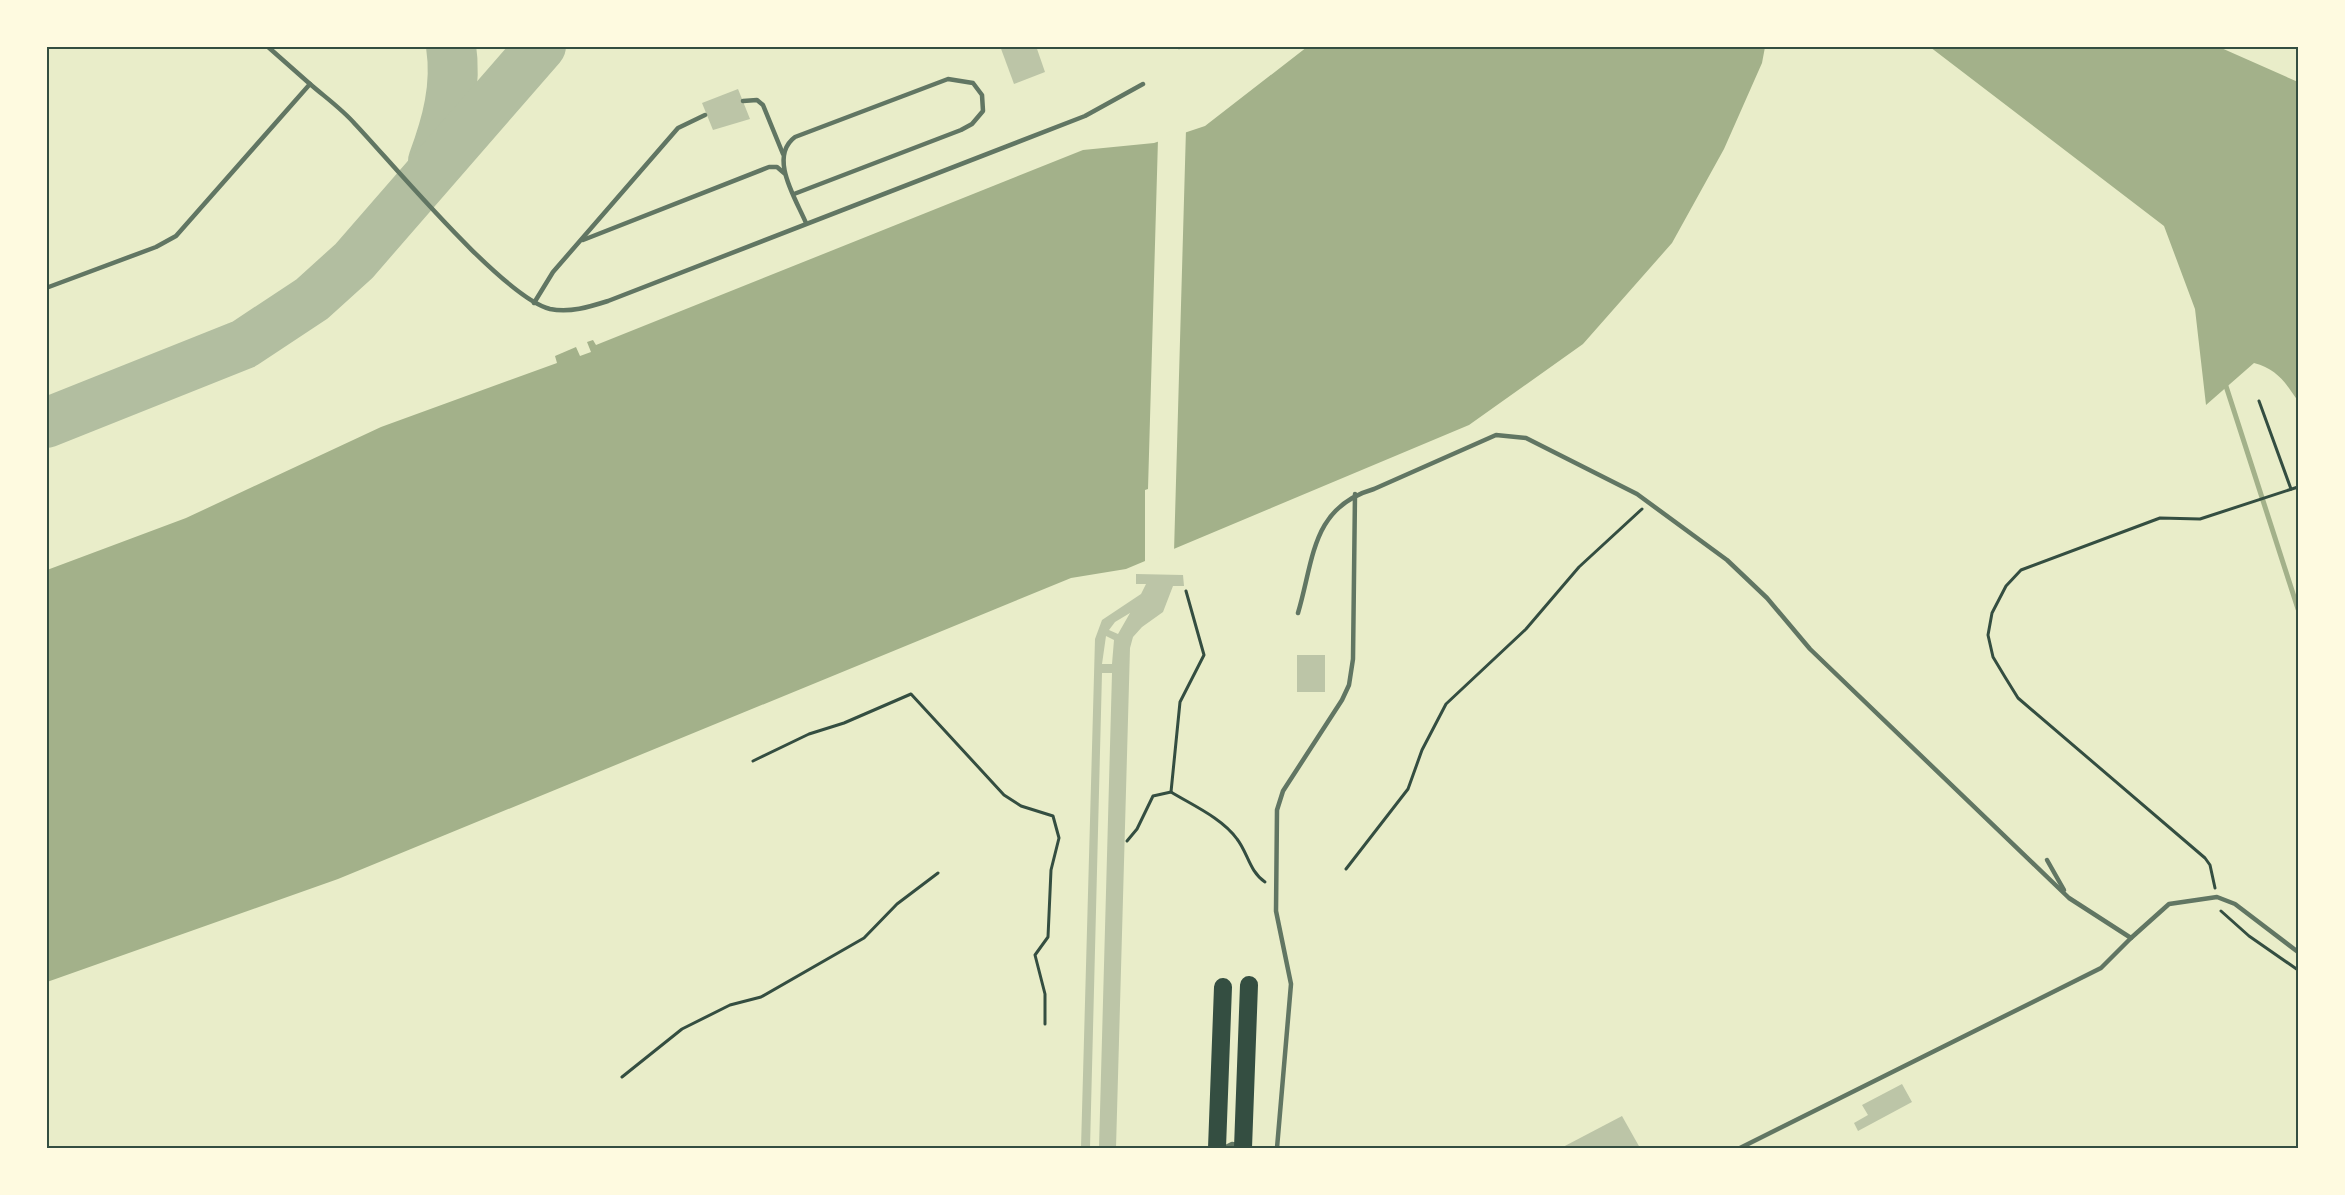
<svg xmlns="http://www.w3.org/2000/svg" width="2345" height="1195" viewBox="0 0 2345 1195" font-family="Georgia,serif">
	<style>
		.water { fill: #a3b18a }
		.pier { fill: #e9edc9 }
		.lines { fill: none; stroke-linecap: round; stroke-linejoin: round }
		.stream { stroke: #a3b18a; stroke-width: 5 }
		.taxiway { stroke: #b2bea0; stroke-width: 50 }
		.building { fill: #bcc5a7; fill-rule: evenodd }
		.path { stroke: #344e41; stroke-width: 3 }
		.service { stroke: #617663; stroke-width: 4.5 }
		.motorway { stroke: #344e41; stroke-width: 18 }
		.neatline { fill: none; stroke: #344e41; stroke-width: 2 }
	</style>
	<rect width="100%" height="100%" fill="#e9edc9"/>
	<!-- water -->
	<g class="water">
		<path d="M1307,47h458l-3,16 -38,86 -52,94 -89,101 -114,81 -343,144 -55,9 -733,301 -291,103v-412l139,-52 195,-91 176,-64 -2,-7 21,-9 4,9 11,-4 -4,-10 6,-2 3,5 487,-195 71,-7 51,-17z"/>
		<path d="M1930,47h289l79,35v319c-13,-19 -21,-32 -44,-38l-48,42 -11,-96 -31,-83z"/>
	</g>
	<!-- pier -->
	<path class="pier" d="M1186,129l-12,423 -29,12v-74l3,-1 10,-350z"/>
	<g class="lines">
		<!-- stream -->
		<path class="stream" d="M2225,383l73,226"/>
		<!-- taxiway -->
		<g class="taxiway">
			<path d="M433,161c14,-37 24,-75 18,-115"/>
			<path d="M46,423l198,-79 68,-45 42,-38 187,-215"/>
		</g>
	</g>
	<!-- building -->
	<g class="building">
		<path d="M1000,46h36l9,26 -31,12z"/>
		<path d="M738,89l12,30 -37,11 -11,-27z"/>
		<path d="M1136,574l47,1 1,11h-11l-10,26 -21,15 -9,10 -3,11 -14,500h-17l13,-475h-10l-12,475h-9l14,-509 7,-19 39,-26 5,-10h-10zM1130,613l-12,21 -9,-4 6,-8zM1106,636l8,4 -2,24h-10z"/>
		<rect x="1297" y="655" width="28" height="37"/>
		<path d="M1902,1084l10,18 -54,29 -4,-8 14,-8 -6,-10z"/>
		<path d="M1622,1116l18,32h-79z"/>
	</g>
	<g class="lines">
		<!-- path -->
		<g class="path">
			<path d="M2259,401l32,88"/>
			<path d="M753,761l56,-27 35,-11 67,-29 93,101 17,11 32,10 6,22 -8,32 -3,67 -13,18 10,39v30"/>
			<path d="M1171,792l9,-90 24,-47 -18,-64"/>
			<path d="M1127,841l10,-12 16,-33 18,-4c21,13 51,26 66,47 11,14 12,32 28,43"/>
			<path d="M1346,869l62,-80 14,-39 24,-46 80,-75 53,-62 63,-58"/>
			<path d="M2215,888l-5,-23 -5,-7 -187,-160 -13,-21 -12,-20 -5,-22 4,-22 14,-27 15,-16 139,-52 40,1 98,-32"/>
			<path d="M2221,911l28,25 49,34"/>
			<path d="M622,1077l60,-48 48,-24 31,-8 103,-59 33,-34 41,-31"/>
		</g>
		<!-- service -->
		<g class="service">
			<path d="M267,46l43,38"/>
			<path d="M1179,47v-1"/>
			<path d="M743,101l14,-1 6,5 20,49"/>
			<path d="M794,194l167,-64 11,-6 11,-13 -1,-16 -9,-12 -25,-4 -153,58c-27,20 1,62 11,86"/>
			<path d="M583,240l186,-73h8l7,6"/>
			<path d="M46,288l110,-41 20,-11 134,-152c15,13 32,25 45,40 38,40 148,173 195,185 20,4 39,-2 58,-8l477,-185 58,-32"/>
			<path d="M534,303l19,-31 125,-144 27,-13"/>
			<path d="M1298,613c16,-53 13,-106 76,-124l122,-54 30,3 111,56 90,66 40,38 43,51 259,249 62,40 38,-34 48,-7 18,7 63,48"/>
			<path d="M2047,860l17,30"/>
			<path d="M1224,1148l8,-4 6,1"/>
			<path d="M1277,1148l14,-164 -15,-73 1,-101 6,-19 59,-91 7,-15 4,-26 2,-165"/>
			<path d="M1740,1148l361,-180 30,-30"/>
		</g>
		<!-- motorway -->
		<g class="motorway">
			<path d="M1217,1148l6,-161"/>
			<path d="M1243,1148l6,-163"/>
		</g>
	</g>
	<!-- border -->
	<rect width="2345" height="1195" fill="none" stroke="#fefae0" stroke-width="96"/>
	<rect x="48" y="48" width="2249" height="1099" class="neatline"/>
</svg>
